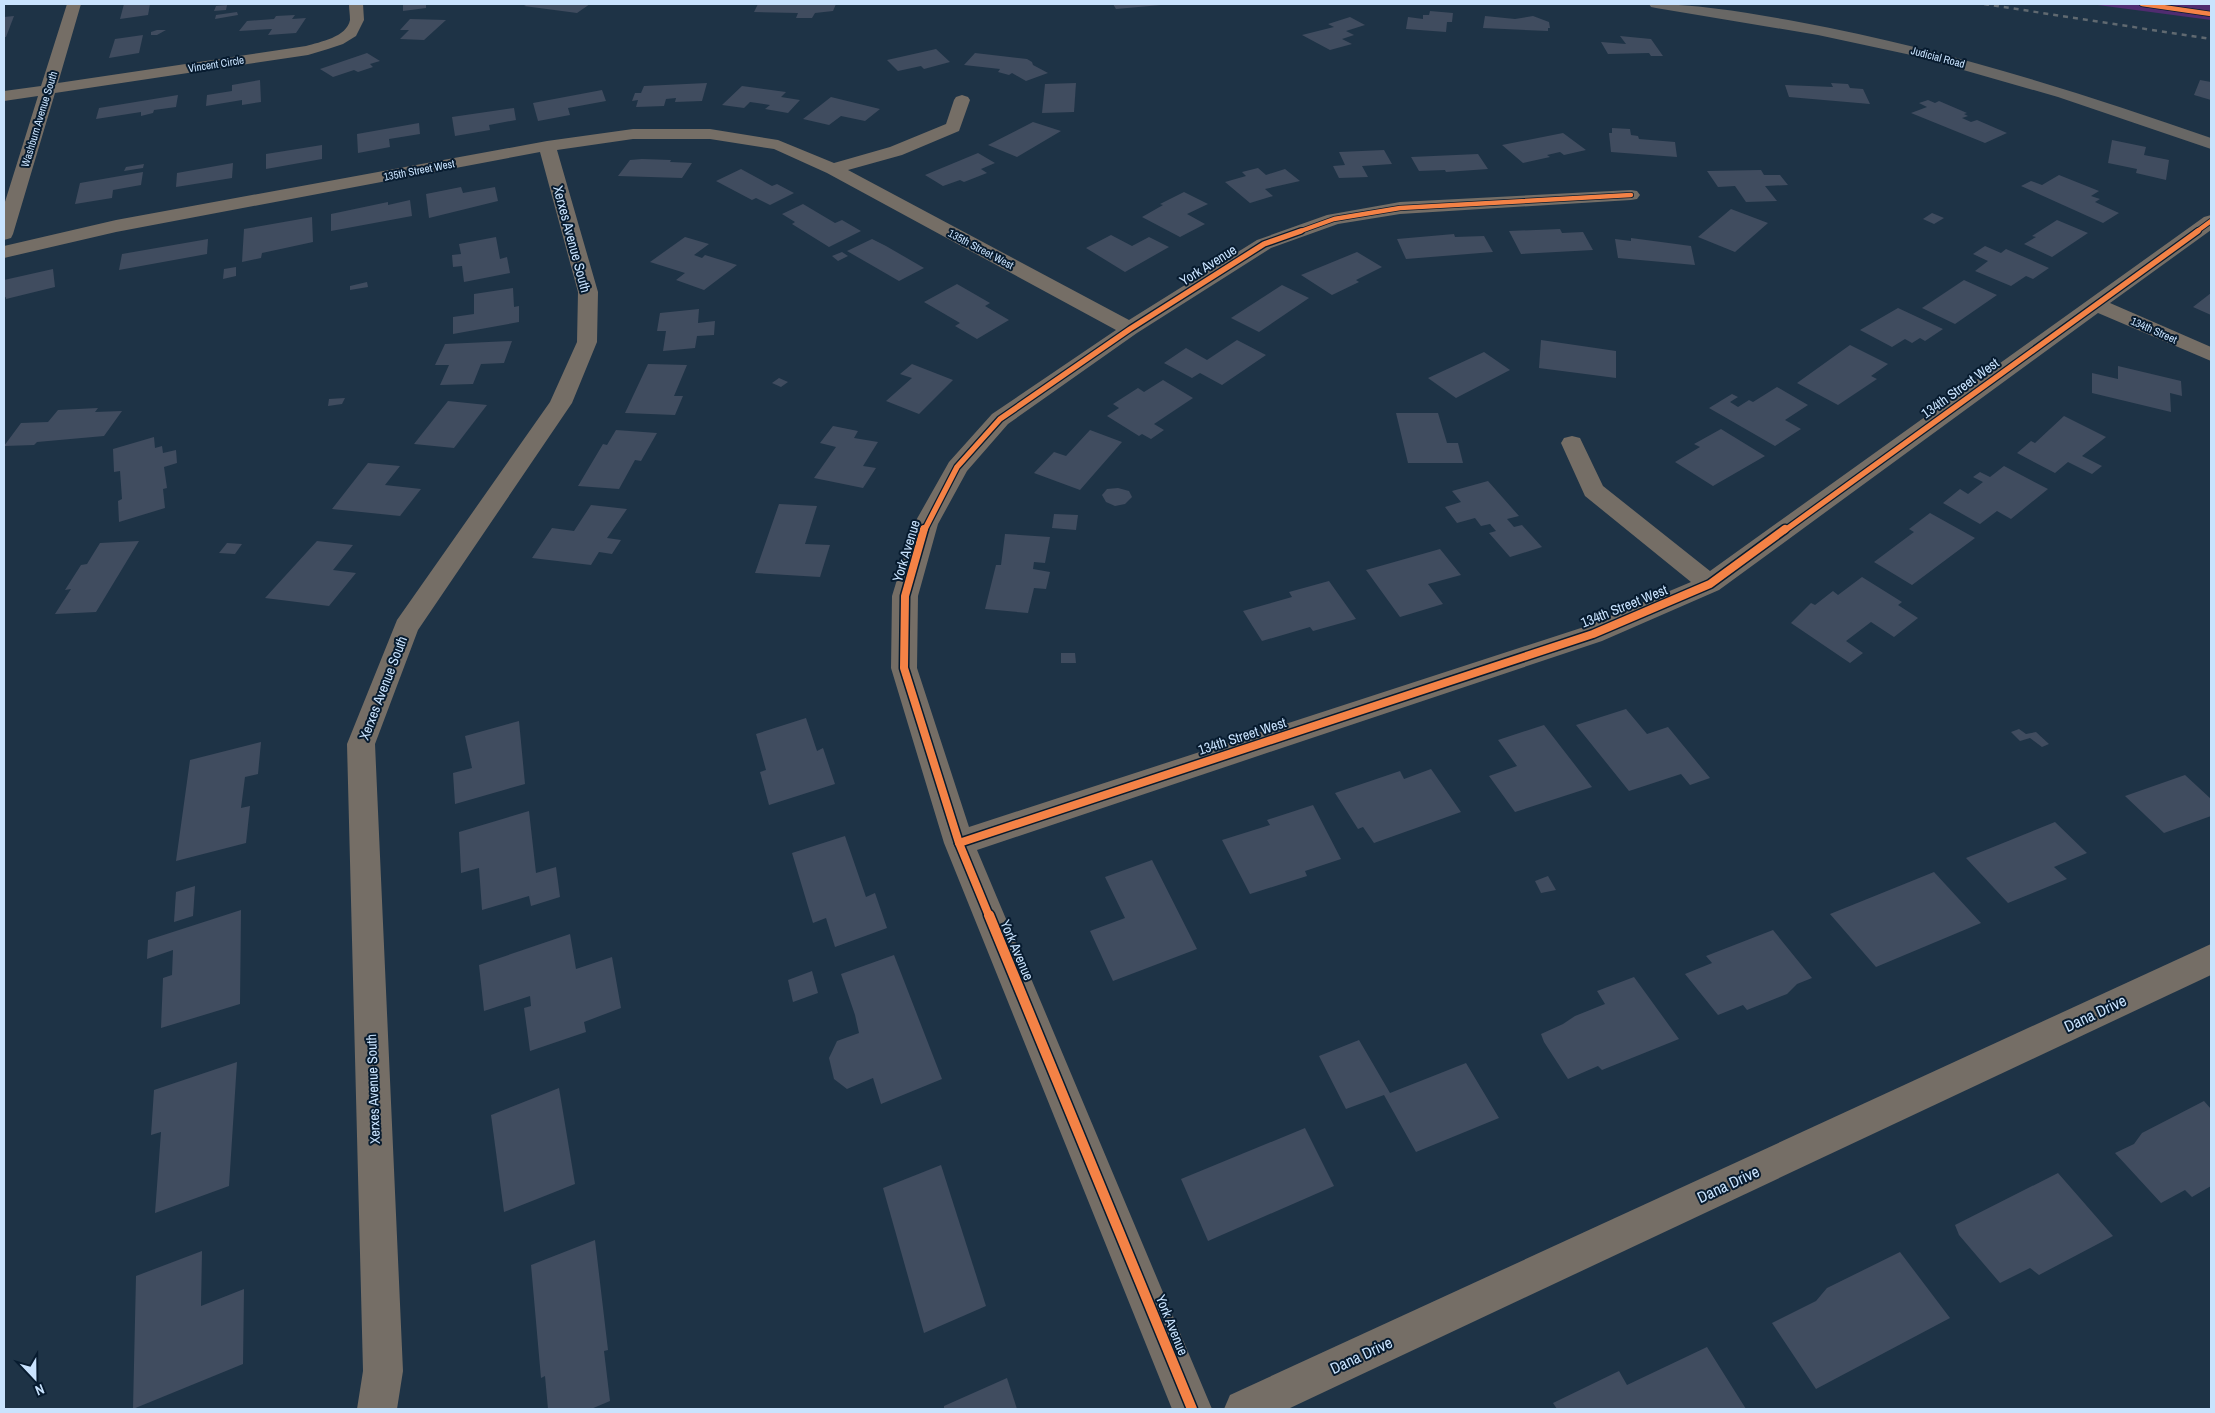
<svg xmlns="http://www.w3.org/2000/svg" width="2215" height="1413" viewBox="0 0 2215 1413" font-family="'Archivo Narrow',sans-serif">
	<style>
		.green { fill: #502c70 }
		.building { fill: #404c5f }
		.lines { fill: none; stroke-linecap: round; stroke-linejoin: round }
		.street { fill: #756e66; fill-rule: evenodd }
		.secondary { fill: #686765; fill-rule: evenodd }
		.rail { stroke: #606970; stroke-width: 2.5; stroke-dasharray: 5 5; stroke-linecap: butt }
		.cycleway-far3-casing { stroke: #071b2f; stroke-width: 6 }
		.cycleway-far2-casing { stroke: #071b2f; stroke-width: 8 }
		.cycleway-far1-casing { stroke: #071b2f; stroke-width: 11 }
		.cycleway-casing { stroke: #071b2f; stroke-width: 13 }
		.cycleway-far3 { stroke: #f48246; stroke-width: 4.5 }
		.cycleway-far2 { stroke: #f48246; stroke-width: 5.5 }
		.cycleway-far1 { stroke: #f48246; stroke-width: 8 }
		.cycleway { stroke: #f48246; stroke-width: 10 }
		.labels { text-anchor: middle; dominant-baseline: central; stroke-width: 4; stroke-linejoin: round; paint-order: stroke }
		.far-street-label { font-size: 11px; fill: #c9e3fe; stroke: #071b2f }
		.street-label { font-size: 14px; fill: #c9e3fe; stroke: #071b2f }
		.near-street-label { font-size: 16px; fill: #c9e3fe; stroke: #071b2f }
	</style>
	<rect width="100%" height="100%" fill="#1e3346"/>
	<!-- green -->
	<path class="green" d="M2090,4h121v16z"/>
	<!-- building -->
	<g class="building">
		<path d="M124,4h26l-2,11 -28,4z"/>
		<path d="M403,4h23v4l-23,3z"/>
		<path d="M528,4h62l-13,9 -53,-7z"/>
		<path d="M758,4h78l-3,7 -18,2 -3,5h-16l2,-5 -44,-1z"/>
		<path d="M1113,4h48v1l-45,4z"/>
		<path d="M227,5l-1,5 -12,1 2,-5z"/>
		<path d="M1430,11l23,2 -1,9h-5l-1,10 -40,-3 2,-12 15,2v-4h6z"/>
		<path d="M237,12l1,3 -23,4 1,-4z"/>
		<path d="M295,15l-3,4 14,-1 -10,15 -28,2 4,-6 -33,2 8,-10 27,-2 2,-3z"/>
		<path d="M14,16l-8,21h-2v-20z"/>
		<path d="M1485,16l30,3 18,-3 16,6 1,6h-2v3l-65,-3z"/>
		<path d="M1350,17l15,8 -19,6 8,4 -12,4 10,5 -22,6 -28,-15 32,-8 -6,-3z"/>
		<path d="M410,19l36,1 -22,20 -24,-1 9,-9h-9z"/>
		<path d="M157,30h9l-9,5h-6v-3z"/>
		<path d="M143,35l-4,18 -30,5 6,-19z"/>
		<path d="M1620,36l31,3 12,17h-12l-2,-3 -41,1 -7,-12 25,2z"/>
		<path d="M936,49l14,13 -26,7 -3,-3 -23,5 -11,-11z"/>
		<path d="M367,53l13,8 -10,3 3,3 -15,5 -4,-2 -21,7 -13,-8z"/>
		<path d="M975,53l52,6 5,3 1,3 15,8 -22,8 -14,-8 -3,2 -11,-3 2,-3 -36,-4z"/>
		<path d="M260,80l1,22 -19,3v-5l-36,6 1,-11 25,-4v-6z"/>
		<path d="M2200,80l11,2v18l-17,-5z"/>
		<path d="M707,83l-5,18 -27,1 1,-4 -10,1 -2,7 -28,1 2,-7 -6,1 3,-8h6l3,-7z"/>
		<path d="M1076,83l-2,29 -32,1 3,-29z"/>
		<path d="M1831,83l17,1 2,4 13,1 7,15 -81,-7 -4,-12 48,2z"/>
		<path d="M742,86l44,6 -5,5 19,3 -12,13 -23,-4 5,-4 -20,-3 -6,6 -22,-3z"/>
		<path d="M602,90l4,11 -38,7 2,7 -32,6 -5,-18z"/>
		<path d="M178,95l-2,12 -22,3 -1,3 -12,3v-4l-45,7 3,-11z"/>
		<path d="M831,97l49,12 -15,12 -24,-5 -12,9 -26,-6z"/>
		<path d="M1928,100l7,3 4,-2 28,12 -3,1 4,2 -6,2 9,4 6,-2 30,13 -22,10 -74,-30 16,-6 -8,-4z"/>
		<path d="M514,108l2,12 -27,5 1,5 -35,6 -3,-19z"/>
		<path d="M1033,122l28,9 -44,26 -29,-12z"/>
		<path d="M419,123l1,11 -31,5 1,8 -32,6 -1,-19z"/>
		<path d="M1612,128l18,1 1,6 7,1 1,3 36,3 2,15 -66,-5 -2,-19h3z"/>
		<path d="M1563,133l23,17 -22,5 -4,-3 -13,3 3,2 -27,6 -21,-18z"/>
		<path d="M2112,140l34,7 -2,8 25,5 -3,20 -30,-7 1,-4 -29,-6z"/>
		<path d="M322,145v14l-56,10v-15z"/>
		<path d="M1384,150l8,14 -30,2 6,11 -29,1 -6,-12 12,-1 -6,-13z"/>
		<path d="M978,153l17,10 -14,6 6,4 -23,9 -4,-2 -17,6 -18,-11z"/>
		<path d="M1478,154l10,15 -42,3 -1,-2 -26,1 -8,-14z"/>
		<path d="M642,159l29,1 -1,2 22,1 -10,15 -64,-2 12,-16z"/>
		<path d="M233,163l-1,15 -56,9 1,-14z"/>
		<path d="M144,164l-1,4 -19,3 2,-4z"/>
		<path d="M1258,168l8,7 19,-6 15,12 -35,8 8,7 -23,7 -25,-21 21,-6 -4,-4z"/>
		<path d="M741,169l31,17 5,-2 17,9 -24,12 -14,-7 -4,2 -36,-19z"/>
		<path d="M1761,170l3,5h16l8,10 -23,1 12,15 -31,1 -11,-16 -17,1 -11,-16z"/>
		<path d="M143,172l-2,13 -28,5 -1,8 -37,6 5,-21z"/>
		<path d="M2059,175l40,16 -8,5 9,3 -5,3 24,11 -16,10 -82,-37 10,-5 11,4z"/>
		<path d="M461,187l2,6 32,-6 3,14 -69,17 -3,-24z"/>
		<path d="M1184,192l24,12 -21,10 18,10 -25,13 -38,-20 21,-12 -3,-1z"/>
		<path d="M410,200l2,16 -81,15v-17l57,-12v3z"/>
		<path d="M803,204l32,19 7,-3 19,11 -32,16 -37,-23 3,-2 -13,-8z"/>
		<path d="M1731,209l37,14 -33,29 -37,-15z"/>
		<path d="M1932,213l12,5 -10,6 -11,-5z"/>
		<path d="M312,217l1,25 -51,11 -1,5 -19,4 2,-33z"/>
		<path d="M2057,220l31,13 -36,24 -28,-13 12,-7 -4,-1z"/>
		<path d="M1560,229l2,4 21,-1 10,18 -72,4 -12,-23z"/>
		<path d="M1454,234l1,3 29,-1 9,16 -87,7 -9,-20z"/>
		<path d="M1111,235l21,11 17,-9 20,10 -44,25 -39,-24z"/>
		<path d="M496,237l4,22 7,-2 3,16 -46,9 -2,-16 -9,1 -1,-12 9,-1 -2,-10z"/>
		<path d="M685,237l24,7 -15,11 8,3 3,-3 32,10 -33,25 -28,-10 9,-7 -35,-11z"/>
		<path d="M1631,238l60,8 4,19 -77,-7 -3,-19 16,2z"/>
		<path d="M208,239l-1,15 -88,16 3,-16z"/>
		<path d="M872,239l14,7 38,22 -25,13 -52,-30z"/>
		<path d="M1985,246l16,7 5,-4 43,19 -16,11 -7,-3 -15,10 -36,-15 13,-10 -15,-7z"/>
		<path d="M842,252l6,4 -10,5 -6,-5z"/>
		<path d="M1357,252l25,15 -26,13 3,2 -27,13 -31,-20z"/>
		<path d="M236,267v9l-13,3 1,-10z"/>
		<path d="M53,269l2,18 -49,12v-2l-2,1v-18z"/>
		<path d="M1964,280l33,15 -42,29 -33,-16z"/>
		<path d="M367,282l1,5 -18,3v-4z"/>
		<path d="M957,284l33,19 -5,3 24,14 -32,19 -22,-13 5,-3 -36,-21z"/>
		<path d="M1282,285l27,13 -50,34 -28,-14z"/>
		<path d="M513,288l1,19 5,-1v16l-66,12v-17l21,-3v-20z"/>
		<path d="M2211,293v22l-18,-8z"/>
		<path d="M1898,308l45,21 -18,12 -5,-3 -8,5 -7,-4 -13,8 -32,-17z"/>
		<path d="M699,309l-1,14 17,-2 -1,14 -17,1 -2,12 -32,3 3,-20h-9l3,-18z"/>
		<path d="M1237,340l29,15 -44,30 -22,-12 -8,5 -28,-15 22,-15 21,12z"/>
		<path d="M1541,340l75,11v27l-77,-10z"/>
		<path d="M512,341l-8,22 -23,1 -8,20 -33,1 9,-20h-14l10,-21z"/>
		<path d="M1850,345l38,19 -17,12 6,3 -39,26 -41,-22z"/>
		<path d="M1484,352l26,18 -54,28 -28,-20z"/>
		<path d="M648,364l39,1 -13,31h9l-8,19 -50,-2z"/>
		<path d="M912,364l41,16 -34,34 -33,-13 26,-23 -12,-4z"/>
		<path d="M2118,366l63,15 1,15 -12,-3 1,19 -79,-19v-20l26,6z"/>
		<path d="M779,378l9,4 -7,5 -9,-4z"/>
		<path d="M1163,380l30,18 -39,26 10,6 -13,9 -9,-5 -3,2 -32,-20 12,-8 -6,-4 25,-16 6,4z"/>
		<path d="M1777,387l31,18 -23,15 16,9 -26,17 -66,-38 23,-14 6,3 -8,5 8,5 11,-7 4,2z"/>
		<path d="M345,398l-3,6 -14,2 1,-7z"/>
		<path d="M448,401l39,4 -33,43 -40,-4z"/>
		<path d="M98,408l-3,4 27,-1 -18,25 -67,6 -3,3 -30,1 17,-23 27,-1 10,-12z"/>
		<path d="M1396,413h42l9,30h11l5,20h-55z"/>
		<path d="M2064,416l42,21 -24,19 20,10 -10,8 -24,-12 -13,11 -38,-20 14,-12 4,2z"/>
		<path d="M833,426l25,5 -4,7 24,4 -15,24 13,2 -13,20 -49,-10 22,-31 -16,-4z"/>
		<path d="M1721,429l44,27 -52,30 -38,-24 25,-15 -6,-3z"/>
		<path d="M616,430l41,3 -16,28 -6,-1 -16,29 -41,-3 25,-42 4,1z"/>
		<path d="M1090,430l32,12 -42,48 -46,-17 20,-21 12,4z"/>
		<path d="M154,437l1,11 7,-2 1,7 13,-3 1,13 -13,4 3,21 -4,1 2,19 -46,14 -1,-21 4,-2 -2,-28 -6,1 -1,-23z"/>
		<path d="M368,463l32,3 -15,19 36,4 -21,27 -68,-7z"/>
		<path d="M2004,466l44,23 -37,30 -14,-8 -17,13 -37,-21 17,-14 8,5 15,-12 -10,-5 7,-5 10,5z"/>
		<path d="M1488,481l31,35 -12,3 7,8 8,-2 20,22 -32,10 -21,-24 7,-2 -6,-7 -9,2 -6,-8 -18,5 -12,-16 16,-5 -9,-11z"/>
		<path d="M1118,488l11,3 3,6 -7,7 -10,2 -9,-4 -4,-7 5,-6z"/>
		<path d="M779,504l38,2 -12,38 25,1 -10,32 -65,-4z"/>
		<path d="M591,505l36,4 -20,29 14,2 -9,14 -13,-2 -8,13 -59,-7 20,-30 22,3z"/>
		<path d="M1930,513l45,25 -63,47 -38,-23 40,-30 -5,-3z"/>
		<path d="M1054,514l24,1 -2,15 -24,-2z"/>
		<path d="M1005,534l45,3 -5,26 -11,-1 -1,7 17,3 -4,17 -12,-1 -6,25 -43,-4 11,-44h5z"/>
		<path d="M139,541l-43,71 -41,2 16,-25 -6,1 16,-25 6,-1 13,-21z"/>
		<path d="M317,541l36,4 -20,25 23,3 -27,33 -64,-8z"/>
		<path d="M227,543l15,1 -7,10 -16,-1z"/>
		<path d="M1440,549l21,26 -33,9 15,20 -43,13 -34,-47z"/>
		<path d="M1862,577l40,25 -4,3 20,13 -24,19 -23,-15 -25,19 17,12 -13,10 -59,-40 20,-20 4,2 18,-14 5,4z"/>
		<path d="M1329,581l27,38 -43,12 -3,-4 -48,14 -19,-30 49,-14 -3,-5z"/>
		<path d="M1061,653h14l1,10h-15z"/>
		<path d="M1626,709l21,25 21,-7 42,51 -20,7 -9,-11 -52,17 -53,-66z"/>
		<path d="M806,718l11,33 6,-3 12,36 -66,21 -9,-33 6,-2 -10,-36z"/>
		<path d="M519,721l6,63 -70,20 -2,-31 19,-5 -7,-32z"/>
		<path d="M1544,725l48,62 -77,25 -26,-36 28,-10 -19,-26z"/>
		<path d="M2019,729l7,5 10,-2 13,12 -7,3 -12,-9 -10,3 -9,-9z"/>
		<path d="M261,742l-3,32 -13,3 -4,31 9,-2 -4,37 -70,18 14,-101z"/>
		<path d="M1431,769l30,43 -87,31 -11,-16 -5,2 -23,-36 65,-22 4,8z"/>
		<path d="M2185,775l26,24v17l-47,17 -39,-37z"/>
		<path d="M1313,805l28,54 -36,12 2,5 -57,18 -28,-54 48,-15 -3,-5z"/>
		<path d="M529,811l7,62 20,-6 4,30 -29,9 -2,-10 -47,14 -3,-42 -18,5 -2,-41z"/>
		<path d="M2055,822l32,31 -33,14 13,12 -59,24 -42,-45z"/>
		<path d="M845,836l21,61 9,-4 12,35 -52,19 -9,-29 -13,5 -21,-70z"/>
		<path d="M1152,860l45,89 -84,32 -23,-50 35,-13 -20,-41z"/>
		<path d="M1934,872l47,51 -105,44 -46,-53z"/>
		<path d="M1548,876l8,14 -15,3 -6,-12z"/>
		<path d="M195,886l-2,30 -19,6 2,-30z"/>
		<path d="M241,910l-1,94 -79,24 2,-50 9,-3 1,-25 -26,9 1,-19z"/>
		<path d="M1773,930l39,48 -15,6 -10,10 -40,16 -4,-5 -25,10 -33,-41 27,-11 -6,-7z"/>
		<path d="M570,934l6,35 36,-12 9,51 -37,14 2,10 -56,19 -6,-43 7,-2 -1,-10 -46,15 -5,-46z"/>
		<path d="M894,955l48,124 -61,25 -8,-26 -26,11 -13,-10 -5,-21 8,-17 22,-8 -4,-18 -14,-41z"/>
		<path d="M812,971l6,22 -25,9 -5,-22z"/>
		<path d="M1634,977l45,62 -77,31 -4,-4 -30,13 -24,-37 -3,-8 22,-10 12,-8 30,-12 -8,-13z"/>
		<path d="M1359,1040l31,53 76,-30 33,55 -83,34 -32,-57 -38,14 -27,-53z"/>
		<path d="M237,1062l-8,124 -74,27 6,-81 -10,3 3,-45z"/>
		<path d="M559,1088l16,96 -71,28 -13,-97z"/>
		<path d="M2204,1101l7,8v77l-19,11 -7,-7 -24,13 -46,-50 19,-9 8,-11z"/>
		<path d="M1305,1128l29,58 -126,55 -27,-62z"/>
		<path d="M941,1165l45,141 -62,27 -41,-145z"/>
		<path d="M2058,1173l55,63 -74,39 -9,-7 -30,15 -41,-48 -4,-10z"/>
		<path d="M595,1240l13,110 -4,1 6,50 -19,8h-43l-3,-33 -4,2 -10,-113z"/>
		<path d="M202,1251l-1,55 43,-17 -1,75 -110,45 3,-133z"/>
		<path d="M1900,1252l50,66 -134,71 -44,-66 44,-22 11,-13z"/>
		<path d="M1707,1347l39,62h-189l-4,-6 66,-32 8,14z"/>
		<path d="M1007,1378l10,31h-73v-3z"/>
	</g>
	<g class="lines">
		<!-- street -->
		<g class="street">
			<path d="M67,4h14l-23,79 248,-37c14,-4 41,-9 44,-26 0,-5 -1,-11 -1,-16h14l1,16 -8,16 -13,8 -15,5 -20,6 -253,38 -42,141 -2,4 -7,2v-35l34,-109 -34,5v-10l37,-5z"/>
			<path d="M962,95l6,2 2,3 -11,31 -57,24 -54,15 281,150 128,-80 70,-25 73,-13 231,-12 6,1 3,4 -3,4 -6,1 -231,14 -62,10 -67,24 -134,85 -129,91 -41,47 -29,53 -20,72 -1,72 52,159 615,-200 107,-45 -106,-86 -24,-53 3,-5 8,-2 8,2 23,48 107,85 494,-354 7,-2v15l-101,73 101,44v14l-113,-48 -379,277 -117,51 -625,209 235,559h-40l-228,-566 -53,-175 1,-72 22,-72 35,-62 43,-48 124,-84 -289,-157 -53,-24 -64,-10h-77l-76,11 41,142 -1,50 -25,61 -154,227 -43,114 28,627 -6,38h-40l6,-38 -16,-627 50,-124 153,-218 27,-60 1,-50 -38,-140 -424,80 -112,26v-12l112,-26 431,-79 86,-12h77l68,11 56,23 56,-16 56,-23 8,-24 2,-3z"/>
			<path d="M2211,944v31l-923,434h-64l6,-14z"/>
		</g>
		<!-- secondary -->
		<path class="secondary" d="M1649,4c51,0 100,9 150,18 141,26 277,69 412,116v11l-153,-52 -147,-42 -93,-20 -162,-27 -5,-1z"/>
		<!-- rail -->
		<path class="rail" d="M1984,4l227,35"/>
		<defs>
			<g id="cycleway-far3">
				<path d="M2142,4l69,10"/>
				<path d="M1298,232l36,-13 66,-11 231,-13"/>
				<path d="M2196,232l15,-11"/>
			</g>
			<g id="cycleway-far2">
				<path d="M924,531l33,-64 43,-48 130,-90 134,-85 37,-13"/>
				<path d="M1784,531l414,-300"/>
			</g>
			<g id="cycleway-far1">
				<path d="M924,529l-19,67 -1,72 55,175 30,73"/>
				<path d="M959,843l634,-209 117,-50 75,-55"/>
			</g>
			<path id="cycleway" d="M989,915l203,494"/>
		</defs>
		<!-- cycleway-far3 casing -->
		<use href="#cycleway-far3" class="cycleway-far3-casing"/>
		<!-- cycleway-far2 casing -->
		<use href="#cycleway-far2" class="cycleway-far2-casing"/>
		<!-- cycleway-far1 casing -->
		<use href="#cycleway-far1" class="cycleway-far1-casing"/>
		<!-- cycleway casing -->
		<use href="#cycleway" class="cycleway-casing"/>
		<!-- cycleway-far3 -->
		<use href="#cycleway-far3" class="cycleway-far3"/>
		<!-- cycleway-far2 -->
		<use href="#cycleway-far2" class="cycleway-far2"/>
		<!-- cycleway-far1 -->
		<use href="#cycleway-far1" class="cycleway-far1"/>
		<!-- cycleway -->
		<use href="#cycleway" class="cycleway"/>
	</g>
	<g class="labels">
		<!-- far-street labels -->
		<g class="far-street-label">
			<text transform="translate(1938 57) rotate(15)">Judicial Road</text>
			<text transform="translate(216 64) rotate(-9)">Vincent Circle</text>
			<text transform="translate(39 119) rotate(-73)">Washburn Avenue South</text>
			<text transform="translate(419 170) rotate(-11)">135th Street West</text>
			<text transform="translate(981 249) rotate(28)">135th Street West</text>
			<text transform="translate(2154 330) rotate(24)">134th Street</text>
		</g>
		<!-- street labels -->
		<g class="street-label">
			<text transform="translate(572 239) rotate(75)">Xerxes Avenue South</text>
			<text transform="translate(1208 265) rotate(-32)">York Avenue</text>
			<text transform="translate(1960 388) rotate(-36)">134th Street West</text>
			<text transform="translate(906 551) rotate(-73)">York Avenue</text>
			<text transform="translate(1624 606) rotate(-22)">134th Street West</text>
			<text transform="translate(383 688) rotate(-69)">Xerxes Avenue South</text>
			<text transform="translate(1242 736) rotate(-18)">134th Street West</text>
			<text transform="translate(1017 950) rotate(67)">York Avenue</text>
			<text transform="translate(373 1089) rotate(-92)">Xerxes Avenue South</text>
			<text transform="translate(1172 1325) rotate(68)">York Avenue</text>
		</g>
		<!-- near-street labels -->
		<g class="near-street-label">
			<text transform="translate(2095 1013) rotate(-25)">Dana Drive</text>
			<text transform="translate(1728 1184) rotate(-25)">Dana Drive</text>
			<text transform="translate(1361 1355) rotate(-25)">Dana Drive</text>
		</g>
	</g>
	<!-- border -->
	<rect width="2215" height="1413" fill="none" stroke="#c9e3fe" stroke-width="10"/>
	<!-- north arrow -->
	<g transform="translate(35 1378) rotate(158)" stroke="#071b2f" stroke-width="4" paint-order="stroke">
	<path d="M0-4L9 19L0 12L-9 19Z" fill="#c9e3fe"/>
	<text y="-8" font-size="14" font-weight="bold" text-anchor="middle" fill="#c9e3fe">N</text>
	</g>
</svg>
